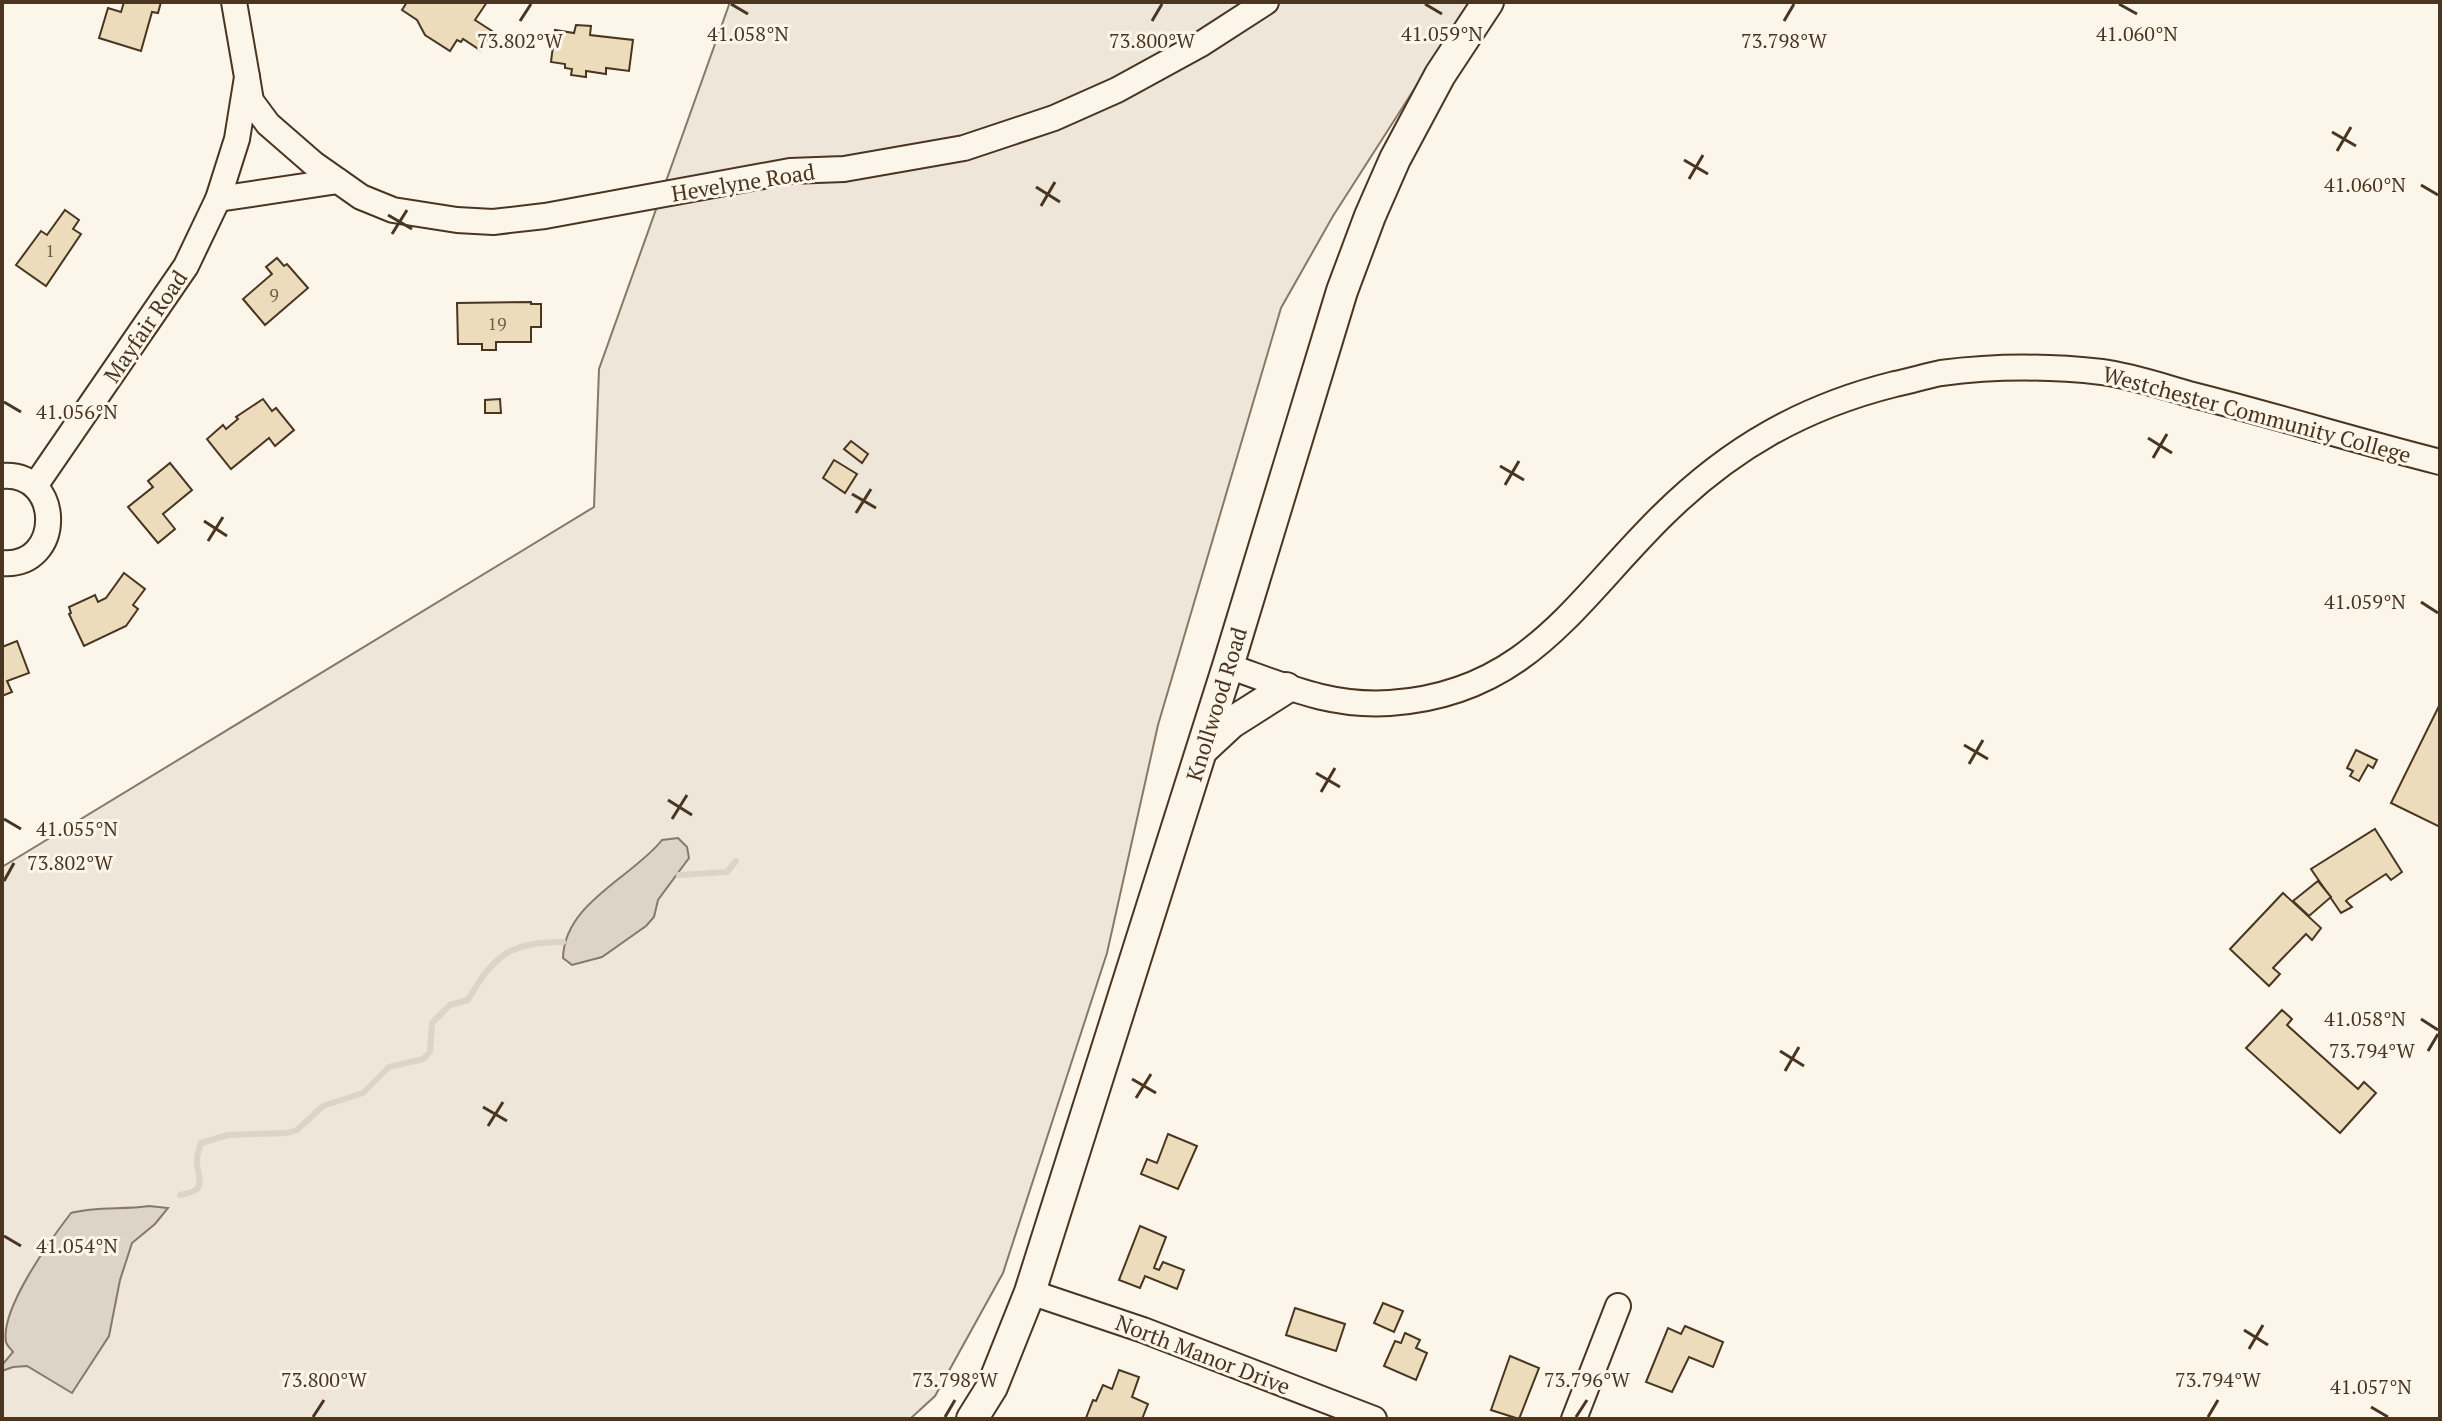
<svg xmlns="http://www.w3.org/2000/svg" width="2442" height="1421" viewBox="0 0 2442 1421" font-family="'PT Serif',serif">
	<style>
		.green { fill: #ede6d9; stroke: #887966; stroke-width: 2 }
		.water { fill: #dcd4c6; stroke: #887966; stroke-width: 2 }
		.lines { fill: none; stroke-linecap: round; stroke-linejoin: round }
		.stream { stroke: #dcd4c6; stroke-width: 6 }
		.building { fill: #ecdcbc; stroke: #4a3520; stroke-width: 2 }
		.minor-casing { stroke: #4a3520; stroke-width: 28 }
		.major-casing { stroke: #4a3520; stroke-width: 34 }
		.minor { stroke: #fbf6e9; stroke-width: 24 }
		.major { stroke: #fbf6e9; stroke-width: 30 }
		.ticks { fill: none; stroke: #4a3520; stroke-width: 3 }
		.labels { text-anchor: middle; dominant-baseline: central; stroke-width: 6; stroke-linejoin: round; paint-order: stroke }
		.number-label { font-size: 18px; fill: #725f47 }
		.street-label { font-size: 22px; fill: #4a3520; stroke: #fbf6e9 }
		.ticks-label { font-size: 20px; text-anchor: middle; fill: #4a3520; stroke: #fbf6e9; stroke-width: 6; stroke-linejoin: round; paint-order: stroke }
	</style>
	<rect width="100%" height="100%" fill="#fbf6e9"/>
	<!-- green -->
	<path class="green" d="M730,2h740l-137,214 -52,92 -123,417 -51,228 -104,320 -68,123 -25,23h-908v-552l592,-360 5,-138z"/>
	<!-- water -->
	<g class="water">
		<path d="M678,838l9,9 2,11 -31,42 -4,17 -8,9 -44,31 -30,8 -9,-7c1,-55 70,-81 99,-118z"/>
		<path d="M149,1206l19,2 -13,16 -23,19 -12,37 -11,56 -37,57 -45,-27 -14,1 -11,4v-6l11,-13c-2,-3 -6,-6 -7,-10 -6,-33 45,-103 65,-129 26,-7 51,-3 78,-7z"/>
	</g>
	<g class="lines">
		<!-- stream -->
		<g class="stream">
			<path d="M679,875l48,-3 9,-11"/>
			<path d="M180,1195c27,-4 19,-13 17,-32 -1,-7 2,-13 4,-20l27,-8 59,-2 10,-3 26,-24 40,-13 26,-26 34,-8 7,-7 2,-29 18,-18 18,-5c26,-45 42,-58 95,-58"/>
		</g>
	</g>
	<!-- building -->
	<g class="building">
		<path d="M124,2h37l-3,11 -6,-1 -11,39 -42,-13 9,-30 13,4z"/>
		<path d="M407,2h80l-12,18 17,11 -12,19 -17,-11 -2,3 -4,-2 -7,11 -25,-16 -8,-15 -15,-10z"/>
		<path d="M576,25l15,1 -1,9 43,5 -4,31 -23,-3v6l-20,-3v6l-15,-2 1,-6 -7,-1v-4l-14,-2 4,-32 19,3z"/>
		<path d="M65,210l14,10 -6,9 8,5 -35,52 -30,-21 25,-34 6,4z"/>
		<path d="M277,258l7,8 3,-2 21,24 -43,37 -22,-26 29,-25 -6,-7z"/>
		<path d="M531,302v2h10v23h-10v15h-35v8h-14v-6h-24l-1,-41z"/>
		<path d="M263,399l9,12 4,-3 18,22 -19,16 -6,-8 -38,31 -24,-30 16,-14 3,4 12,-10 -2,-2z"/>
		<path d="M500,399l1,14h-16v-13z"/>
		<path d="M851,441l17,13 -6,9 -18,-14z"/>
		<path d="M834,460l23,14 -12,19 -22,-15z"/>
		<path d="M170,463l22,27 -29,24 12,15 -17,14 -30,-36 25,-20 -5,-6z"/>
		<path d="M124,573l21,16 -12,16 5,4 -12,17 -42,20 -15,-32 2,-1 -2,-6 26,-12 3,7 8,-4z"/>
		<path d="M17,641l12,32 -22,8 5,11 -10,4v-49z"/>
		<path d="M2440,704v123l-49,-24z"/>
		<path d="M2356,750l21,10 -4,8 -5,-3 -9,16 -9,-5 3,-5 -6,-3z"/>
		<path d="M2375,829l27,43 -11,8 -5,-6 -38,25 -2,2 6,6 -11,6 -30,-44z"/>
		<path d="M2318,881l13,16 -22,19 -16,-15z"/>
		<path d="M2283,893l38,35 -9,12 -6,-6 -33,34 7,6 -11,12 -39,-37z"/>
		<path d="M2282,1010l10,9 -5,6 71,64 6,-7 12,11 -36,40 -94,-85z"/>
		<path d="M1168,1134l29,12 -19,43 -37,-15 6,-15 10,4z"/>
		<path d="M1140,1226l26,11 -12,31 5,2 4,-8 21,8 -7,19 -32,-13 -5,12 -21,-8z"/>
		<path d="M1383,1303l20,8 -9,21 -20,-9z"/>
		<path d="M1295,1308l50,16 -9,27 -50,-16z"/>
		<path d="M1685,1326l38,16 -10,25 -24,-10 -17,35 -26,-10 22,-54 13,6z"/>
		<path d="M1405,1333l15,7 -4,8 11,5 -11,27 -32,-14 11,-25 6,2z"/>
		<path d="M1510,1356l29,12 -20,51 -28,-9z"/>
		<path d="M1119,1370l20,7 -7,20 16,7 -6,15 -56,-1 7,-18 3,1 7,-16 9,4z"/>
	</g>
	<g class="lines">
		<defs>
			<g id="minor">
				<path d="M247,77l4,24 17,23 46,40 47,33 32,13 64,10 36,2 52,-6 245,-45 54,-2 120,-21 90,-30 63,-28 84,-46 65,-42"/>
				<path d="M218,199l120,-18"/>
				<path d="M2,476c61,-5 62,92 0,87"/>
				<path d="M35,486l151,-220 32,-67 19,-60 10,-62 -13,-75"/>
				<path d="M1228,666c55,19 101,41 162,37 138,-9 186,-103 274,-189 67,-66 139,-107 231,-130 15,-3 31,-8 46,-11 53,-7 108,-7 161,-1 30,4 62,15 91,23 83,21 164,46 247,67"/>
				<path d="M1030,1292l113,38 231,89"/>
				<path d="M1574,1419l44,-113"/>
			</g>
			<g id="major">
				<path d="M1203,749l28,-26 55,-35"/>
				<path d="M972,1419l20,-32 38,-95 198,-626 114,-375 28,-75 25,-57 45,-84 48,-73"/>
			</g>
		</defs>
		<!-- minor casing -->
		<use href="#minor" class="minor-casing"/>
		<!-- major casing -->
		<use href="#major" class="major-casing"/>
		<!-- minor -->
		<use href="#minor" class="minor"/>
		<!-- major -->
		<use href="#major" class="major"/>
	</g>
	<!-- ticks -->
	<path class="ticks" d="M731,4l17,10M1425,4l17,10M2119,4l18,10M520,21l11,-17M1152,21l10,-17M1784,21l10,-17M2332,132l24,14M2337,151l14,-24M1684,160l24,14M1689,179l14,-24M2421,185l17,10M1036,187l24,15M1041,206l14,-24M388,215l24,14M392,234l15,-24M4,402l17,10M2148,438l24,15M2153,458l14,-24M1500,466l24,14M1505,485l14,-24M852,494l24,14M856,513l15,-24M204,521l23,15M208,541l15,-24M2421,602l17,11M1964,745l24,14M1969,764l14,-24M1316,773l24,14M1321,792l14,-24M668,800l24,15M4,819l17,10M672,819l15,-24M4,881l10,-18M2421,1019l17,11M1780,1051l24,15M2428,1051l10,-17M1785,1071l14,-24M1132,1079l24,14M1136,1098l15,-24M483,1107l24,14M488,1126l15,-24M4,1236l17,10M2244,1330l24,15M2249,1349l14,-24M2371,1407l17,10M313,1417l11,-17M945,1417l10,-17M1576,1417l11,-17M2208,1417l10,-17"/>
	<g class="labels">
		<!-- number labels -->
		<g class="number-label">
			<text x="50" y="250">1</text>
			<text x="274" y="294">9</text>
			<text x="497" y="323">19</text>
		</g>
		<!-- street labels -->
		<g class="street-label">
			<text transform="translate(743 182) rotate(-9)">Hevelyne Road</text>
			<text transform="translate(145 326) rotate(-56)">Mayfair Road</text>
			<text transform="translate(2257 414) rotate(15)">Westchester Community College</text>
			<text transform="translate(1216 704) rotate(-73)">Knollwood Road</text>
			<text transform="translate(1203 1354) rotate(21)">North Manor Drive</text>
		</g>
	</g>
	<g class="ticks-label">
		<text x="748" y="41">41.058°N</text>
		<text x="1442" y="41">41.059°N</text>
		<text x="2137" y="41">41.060°N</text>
		<text x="520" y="48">73.802°W</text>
		<text x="1152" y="48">73.800°W</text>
		<text x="1784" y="48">73.798°W</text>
		<text x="2365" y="192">41.060°N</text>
		<text x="77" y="419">41.056°N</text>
		<text x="2365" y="609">41.059°N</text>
		<text x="77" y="836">41.055°N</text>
		<text x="70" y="870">73.802°W</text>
		<text x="2365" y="1026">41.058°N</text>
		<text x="2372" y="1058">73.794°W</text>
		<text x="77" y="1253">41.054°N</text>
		<text x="324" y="1387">73.800°W</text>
		<text x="955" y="1387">73.798°W</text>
		<text x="1587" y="1387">73.796°W</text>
		<text x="2218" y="1387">73.794°W</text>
		<text x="2371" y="1394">41.057°N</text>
	</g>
	<!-- border -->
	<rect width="2442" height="1421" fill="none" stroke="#4a3520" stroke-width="8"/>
</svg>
